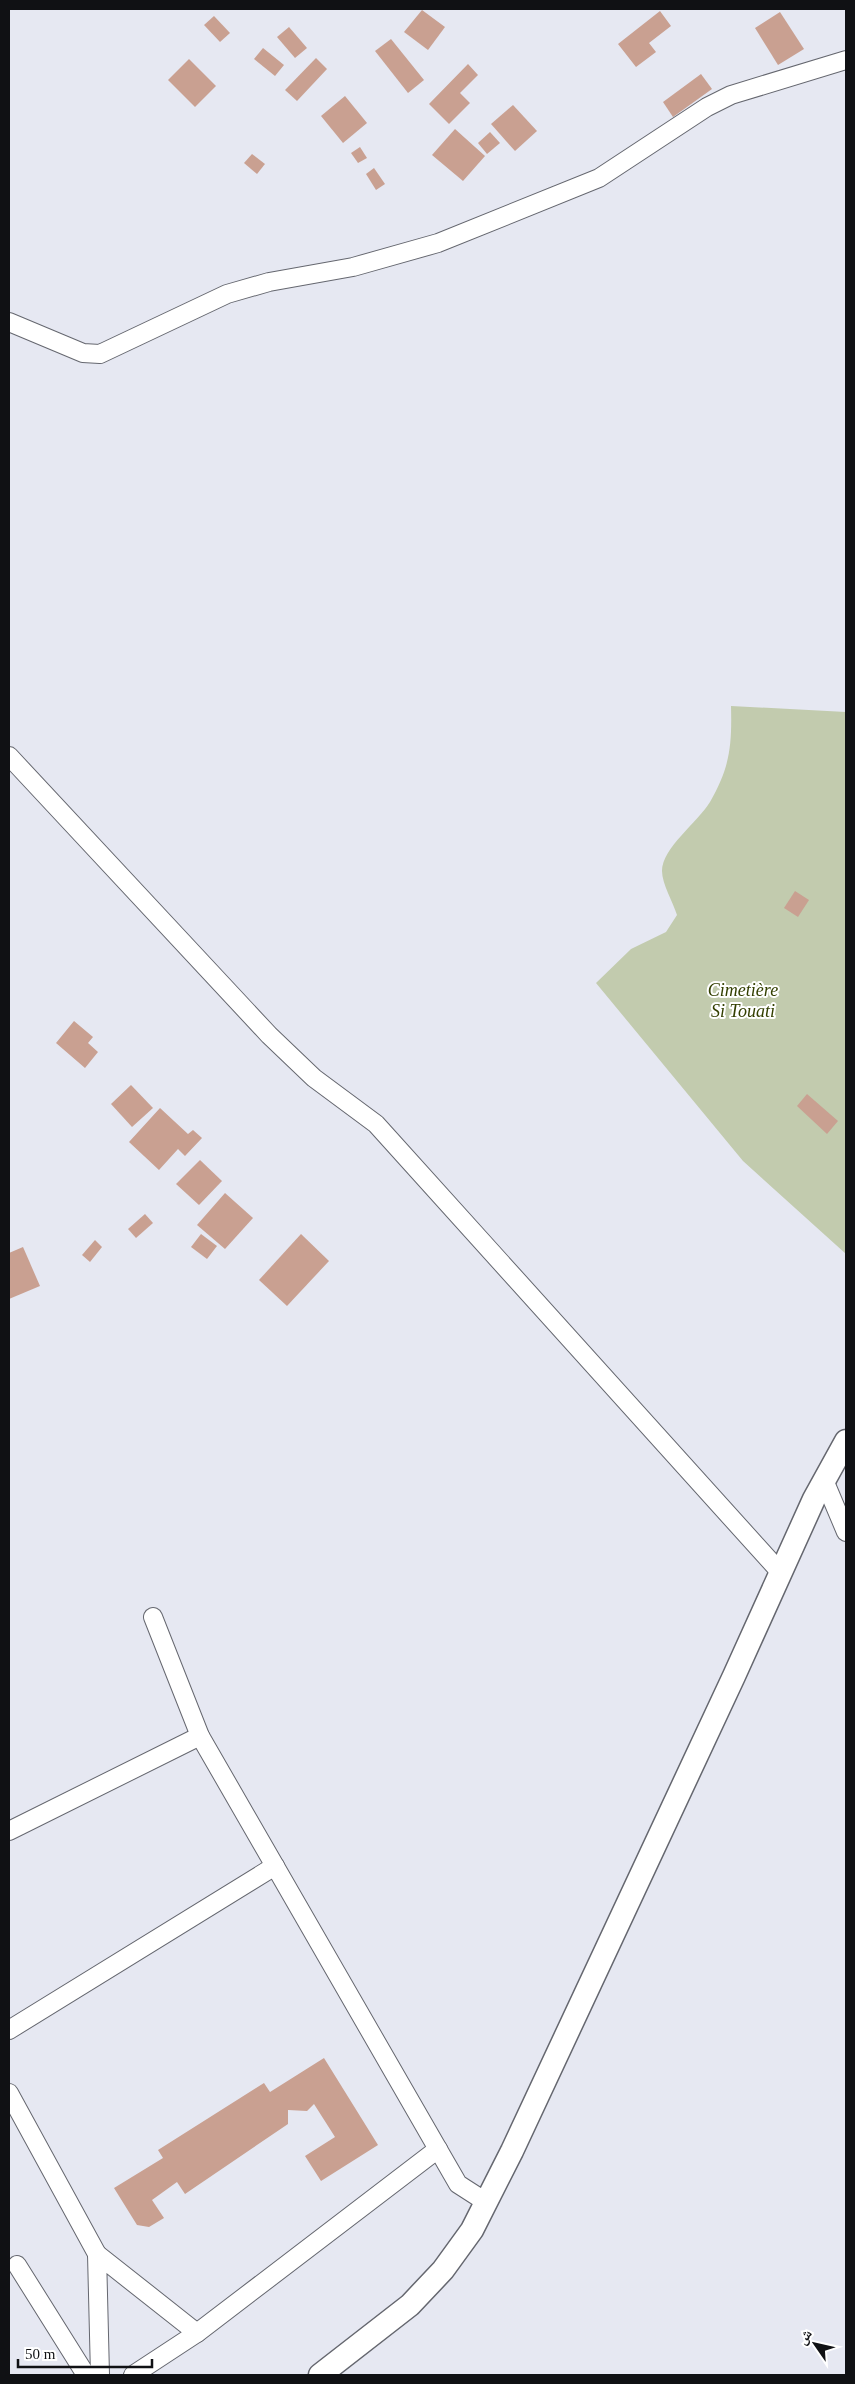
<svg xmlns="http://www.w3.org/2000/svg" width="855" height="2384" viewBox="0 0 855 2384" font-family="'Times New Roman','Noto Naskh Arabic',serif">
	<style>
		.green { fill: #c2cbae }
		.building { fill: #c9a091 }
		.lines { fill: none; stroke-linecap: round; stroke-linejoin: round }
		.minor-casing { stroke: #65676f; stroke-width: 20 }
		.major-casing { stroke: #65676f; stroke-width: 25 }
		.minor { stroke: #fff; stroke-width: 18 }
		.major { stroke: #fff; stroke-width: 22 }
		.labels { text-anchor: middle; dominant-baseline: central; stroke-width: 4; stroke-linejoin: round; paint-order: stroke }
		.park-label { font-size: 18px; font-style: italic; fill: #333f00; stroke: #fff }
	</style>
	<rect width="100%" height="100%" fill="#e6e8f2"/>
	<!-- green -->
	<path class="green" d="M731,706l115,6v542l-103,-93 -147,-178 35,-34 35,-17 11,-17c-4,-13 -15,-31 -15,-44 0,-23 36,-49 48,-69 20,-35 22,-56 21,-96z"/>
	<!-- building -->
	<g class="building">
		<path d="M422,10l23,17 -17,23 -24,-18z"/>
		<path d="M660,11l11,15 -22,17 7,9 -20,15 -18,-23z"/>
		<path d="M780,12l24,37 -26,16 -23,-37z"/>
		<path d="M214,16l16,17 -10,9 -16,-17z"/>
		<path d="M289,27l18,21 -12,10 -18,-21z"/>
		<path d="M391,39l33,41 -16,13 -33,-42z"/>
		<path d="M263,48l21,17 -9,11 -21,-17z"/>
		<path d="M316,58l11,11 -30,32 -12,-11z"/>
		<path d="M189,59l27,27 -21,21 -27,-27z"/>
		<path d="M468,64l10,11 -18,18 10,10 -21,21 -20,-20z"/>
		<path d="M701,74l11,15 -39,28 -10,-15z"/>
		<path d="M345,96l22,27 -24,20 -22,-27z"/>
		<path d="M513,105l24,26 -22,20 -24,-27z"/>
		<path d="M455,129l30,27 -22,25 -31,-26z"/>
		<path d="M490,132l10,11 -13,11 -9,-11z"/>
		<path d="M360,147l7,11 -9,5 -7,-10z"/>
		<path d="M252,154l13,10 -8,10 -13,-11z"/>
		<path d="M374,168l11,16 -9,6 -10,-16z"/>
		<path d="M795,891l14,9 -11,17 -14,-9z"/>
		<path d="M74,1021l19,16 -5,6 10,9 -13,16 -29,-25z"/>
		<path d="M131,1085l22,23 -21,19 -21,-23z"/>
		<path d="M807,1094l31,27 -11,13 -30,-28z"/>
		<path d="M160,1108l28,26 5,-4 9,8 -17,18 -7,-7 -19,21 -30,-28z"/>
		<path d="M200,1160l22,21 -23,24 -23,-21z"/>
		<path d="M225,1193l28,25 -28,31 -28,-24z"/>
		<path d="M145,1214l8,9 -17,15 -8,-9z"/>
		<path d="M201,1234l16,12 -10,13 -16,-12z"/>
		<path d="M301,1234l28,27 -42,45 -28,-26z"/>
		<path d="M95,1240l7,7 -12,15 -8,-7z"/>
		<path d="M23,1247l17,39 -31,13v-46z"/>
		<path d="M324,2058l54,87 -57,36 -16,-25 30,-19 -21,-33 -7,7 -19,-1v14l-103,70 -8,-12 -25,18 12,18 -15,9 -12,-2 -23,-37 49,-30 -5,-8 106,-67 6,9z"/>
	</g>
	<g class="lines">
		<defs>
			<g id="minor">
				<path d="M9,322l74,31 17,1 127,-60 42,-12 84,-15 85,-24 161,-65 108,-71 24,-12 115,-35"/>
				<path d="M9,756l260,279 45,43 62,46 405,449"/>
				<path d="M824,1480l22,52"/>
				<path d="M153,1617l47,119 258,448 28,18"/>
				<path d="M9,1831l191,-95"/>
				<path d="M9,2030l266,-164"/>
				<path d="M9,2093l88,161"/>
				<path d="M17,2265l69,110"/>
				<path d="M100,2375l-3,-121 100,79"/>
				<path d="M133,2375l64,-42 241,-184"/>
			</g>
			<path id="major" d="M320,2375l90,-70 33,-35 29,-40 40,-79 222,-475 80,-177 32,-58"/>
		</defs>
		<!-- minor casing -->
		<use href="#minor" class="minor-casing"/>
		<!-- major casing -->
		<use href="#major" class="major-casing"/>
		<!-- minor -->
		<use href="#minor" class="minor"/>
		<!-- major -->
		<use href="#major" class="major"/>
	</g>
	<g class="labels">
		<!-- park labels -->
		<g class="park-label">
			<text x="743" y="990">Cimetière<tspan x="743" dy="21">Si Touati</tspan></text>
		</g>
	</g>
	<!-- border -->
	<rect width="855" height="2384" fill="none" stroke="#101114" stroke-width="20"/>
	<!-- north arrow -->
	<g transform="translate(815 2344) rotate(304)" stroke="#ffffff" stroke-width="4" paint-order="stroke">
	<path d="M0-4L9 19L0 12L-9 19Z" fill="#101114"/>
	<text y="-8" font-size="14" font-weight="bold" text-anchor="middle" fill="#101114">ش</text>
	</g>
	<!-- scale -->
	<path d="M18 2359v8h134v-8" fill="none" stroke="#101114" stroke-width="2.5"/>
	<text x="25" y="2359" font-size="15" fill="#101114" stroke="#ffffff" stroke-width="4" paint-order="stroke">50 m</text>
</svg>
